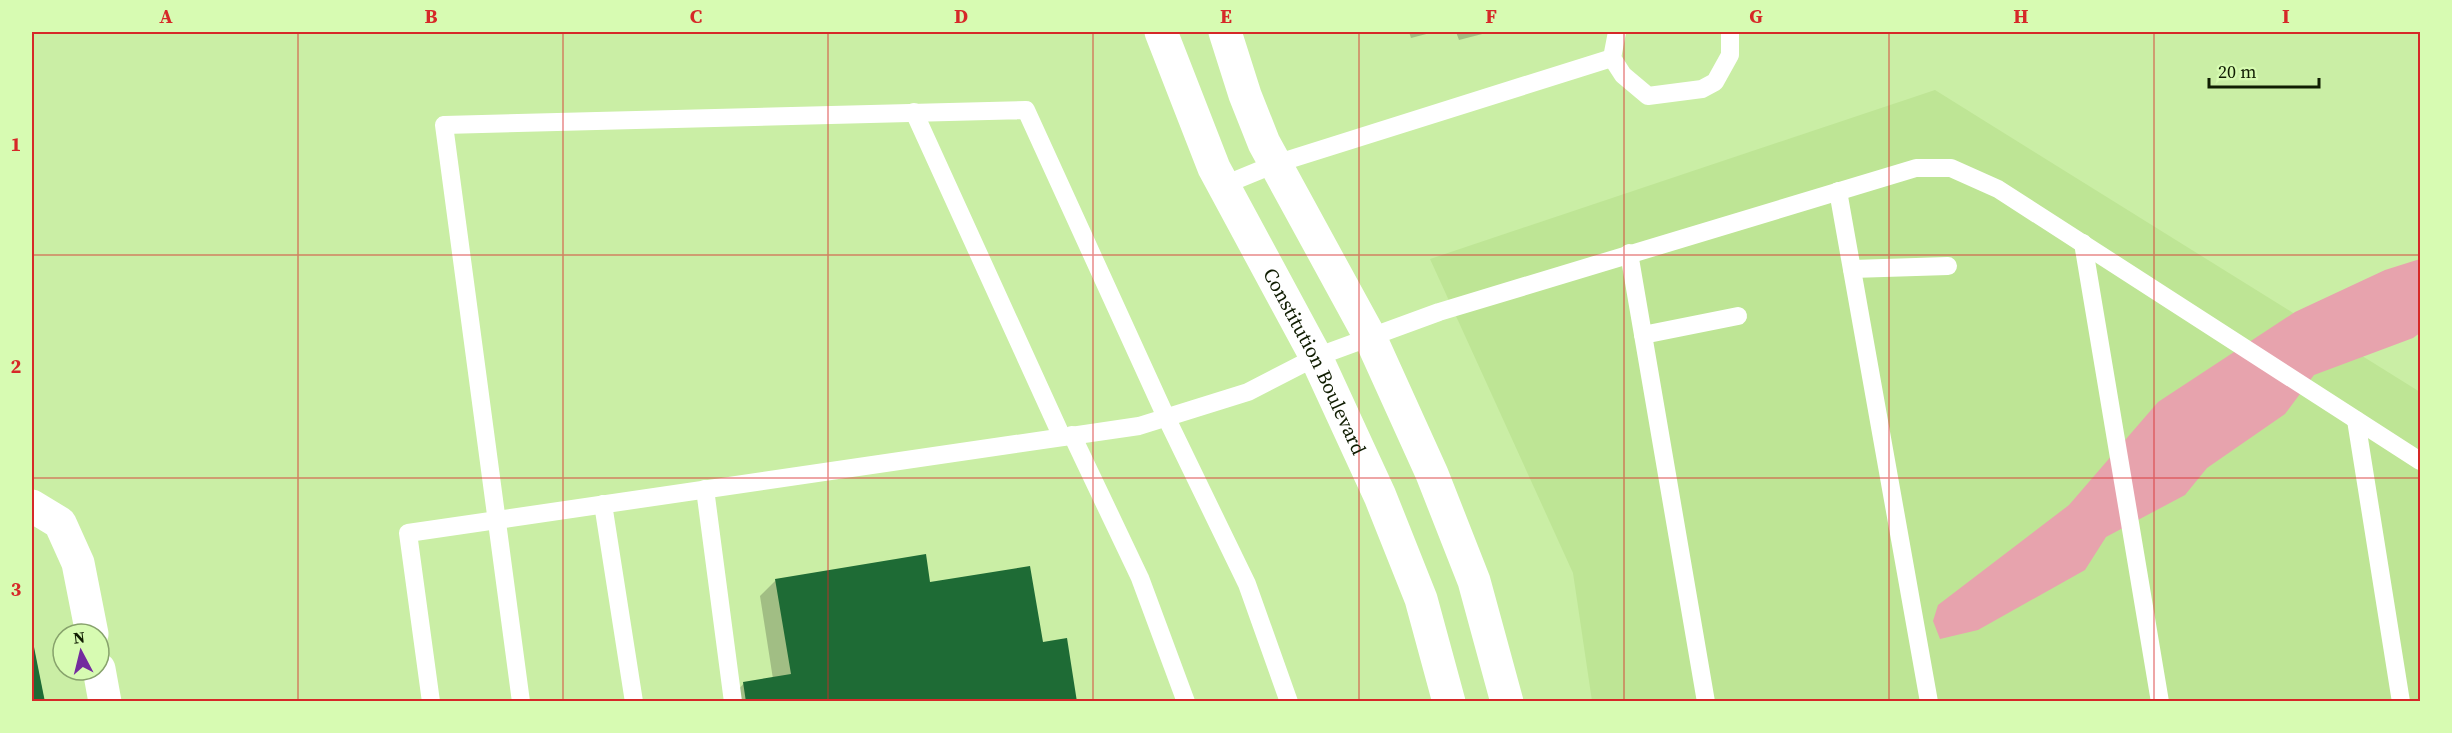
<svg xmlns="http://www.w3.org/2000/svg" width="2452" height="733" viewBox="0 0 2452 733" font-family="'Source Serif 4',serif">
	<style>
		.built { fill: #bee595 }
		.green { fill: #e7a3ad }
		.shadow { fill: #0003 }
		.building { fill: #1e6b35 }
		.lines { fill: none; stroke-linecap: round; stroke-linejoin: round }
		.lane { stroke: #fff; stroke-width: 18 }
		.street { stroke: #fff; stroke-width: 33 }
		.grid { fill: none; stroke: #d62828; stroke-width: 1.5; stroke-opacity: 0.55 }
		.labels { text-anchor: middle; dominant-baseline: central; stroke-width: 6; stroke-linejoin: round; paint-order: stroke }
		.street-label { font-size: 20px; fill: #101d02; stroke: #d7fbb2 }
		.neatline { fill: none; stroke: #d62828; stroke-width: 2 }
		.grid-label { font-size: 20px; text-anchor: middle; font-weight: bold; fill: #d62828 }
	</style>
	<rect width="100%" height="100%" fill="#caeea5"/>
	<!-- built -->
	<path class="built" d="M1935,90l485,302v309h-828l-19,-128 -143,-314z"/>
	<!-- green -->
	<path class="green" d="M2420,259v74l-7,5 -99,37 -29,39 -78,54 -22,27 -79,42 -21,33 -107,60 -38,9 -7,-18 5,-16 131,-100 89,-103 137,-90 90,-42z"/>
	<!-- shadow -->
	<g class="shadow">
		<path d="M1409,32h25l-23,6z"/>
		<path d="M1456,32h34l-31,8z"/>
		<path d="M776,580l153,4 113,60 34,58h-348l16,-19 29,-4 -13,-83z"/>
		<path d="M32,644l12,58h-12z"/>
	</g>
	<!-- building -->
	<g class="building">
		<path d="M926,554l4,28 100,-16 13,76 24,-4 10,64h-331l-3,-20 48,-8 -16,-95z"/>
		<path d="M32,642h1l12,60h-13z"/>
	</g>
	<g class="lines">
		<!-- lane -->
		<g class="lane">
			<path d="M1617,32l-5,26 11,17 25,21 54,-7 13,-7 15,-27v-23"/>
			<path d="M914,112l148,325"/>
			<path d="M1224,185l51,-21 337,-106"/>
			<path d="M1838,191l91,511"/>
			<path d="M2083,243l77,459"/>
			<path d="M1629,253l77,449"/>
			<path d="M1852,269l96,-3"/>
			<path d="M1643,335l95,-19"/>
			<path d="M2356,420l45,282"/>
			<path d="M1072,435l68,143 46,124"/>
			<path d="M705,489l28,213"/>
			<path d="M603,504l31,198"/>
			<path d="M431,702l-23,-169 731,-107 109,-34 68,-35 123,-45 477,-144h35l47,21 422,272"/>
			<path d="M521,702l-77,-577 582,-15 140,307 81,167 42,118"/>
		</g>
		<!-- street -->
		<g class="street">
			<path id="s1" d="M1161,32l53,136 102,189 64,139 41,103 28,103"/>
			<path d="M1225,32l20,63 19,48 106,194 62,137 42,107 33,121"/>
			<path d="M32,506l28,17 18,40 14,71"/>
			<path d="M99,669l6,33"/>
		</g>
	</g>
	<!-- grid -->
	<path class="grid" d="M298,32v670M563,32v670M828,32v670M1093,32v670M1359,32v670M1624,32v670M1889,32v670M2154,32v670M32,255h2388M32,478h2388"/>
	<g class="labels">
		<!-- street labels -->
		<g class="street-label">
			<text stroke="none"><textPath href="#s1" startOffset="364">Constitution Boulevard</textPath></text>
		</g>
	</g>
	<!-- border -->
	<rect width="2452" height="733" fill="none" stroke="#d7fbb2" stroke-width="66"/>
	<!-- north arrow -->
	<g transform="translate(81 652) rotate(353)"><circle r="28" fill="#d7fbb2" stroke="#87a26c" stroke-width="1.5"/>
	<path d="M0-4.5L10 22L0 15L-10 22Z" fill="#732b9e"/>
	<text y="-9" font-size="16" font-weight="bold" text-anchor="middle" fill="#101d02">N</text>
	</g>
	<!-- scale -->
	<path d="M2209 78v9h110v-9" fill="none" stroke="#101d02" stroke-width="3"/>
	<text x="2218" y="78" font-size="18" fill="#101d02" stroke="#d7fbb2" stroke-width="4.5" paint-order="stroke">20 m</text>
	<rect x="33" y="33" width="2386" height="667" class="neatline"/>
	<g class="grid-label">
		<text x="166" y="23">A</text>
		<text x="431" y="23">B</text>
		<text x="696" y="23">C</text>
		<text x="961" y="23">D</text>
		<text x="1226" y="23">E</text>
		<text x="1491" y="23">F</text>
		<text x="1756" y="23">G</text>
		<text x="2021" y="23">H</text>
		<text x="2286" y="23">I</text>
		<text x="16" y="151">1</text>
		<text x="16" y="373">2</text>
		<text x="16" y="596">3</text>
	</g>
</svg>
